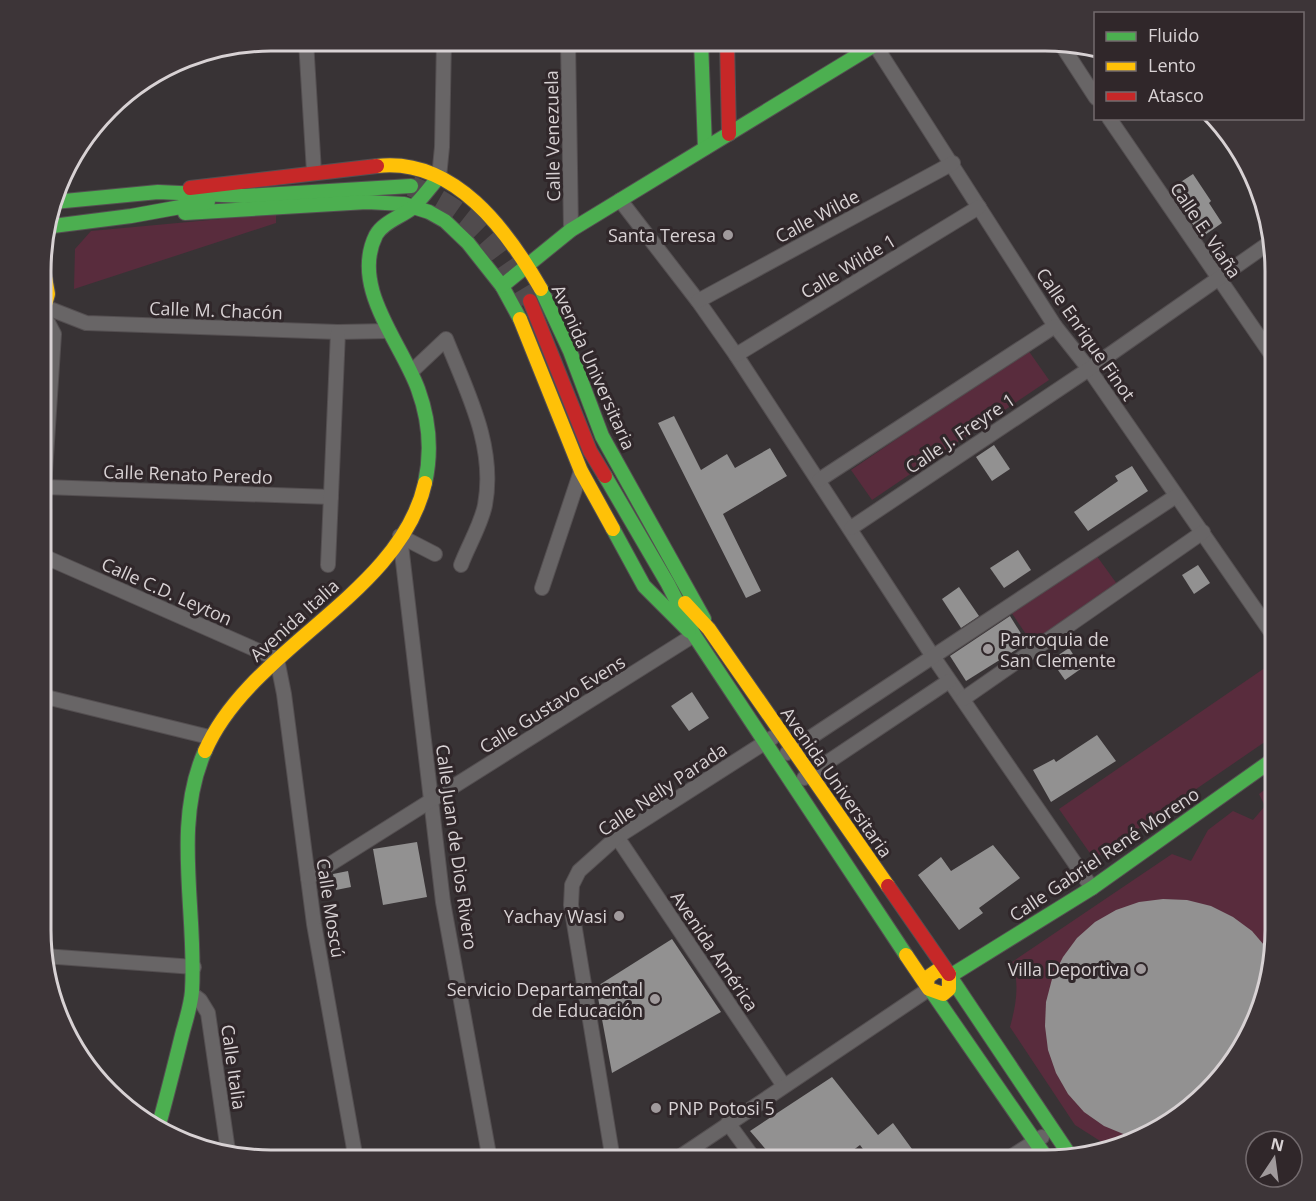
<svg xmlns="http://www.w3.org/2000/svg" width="1316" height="1201" viewBox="0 0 1316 1201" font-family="'Open Sans',sans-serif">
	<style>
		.green { fill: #592c3d }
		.building { fill: #929191 }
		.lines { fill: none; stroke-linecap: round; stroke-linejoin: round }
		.primary-tunnel { stroke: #504b4d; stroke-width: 21; stroke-dasharray: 21 10; stroke-linecap: butt }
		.street-casing { stroke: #544f51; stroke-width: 16 }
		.fast-casing { stroke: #544f51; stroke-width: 16 }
		.slow-casing { stroke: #544f51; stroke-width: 16 }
		.jam-casing { stroke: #544f51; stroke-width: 16 }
		.street { stroke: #686566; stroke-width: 14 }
		.fast { stroke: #4caf50; stroke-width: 14 }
		.slow { stroke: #ffc107; stroke-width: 14 }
		.jam { stroke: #c62828; stroke-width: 14 }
		.poi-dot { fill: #a09a9c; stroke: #30272a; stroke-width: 2 }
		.labels { text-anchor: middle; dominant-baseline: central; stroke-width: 6; stroke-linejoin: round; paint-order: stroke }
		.street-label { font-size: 18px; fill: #d8d2d4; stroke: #30272a }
		.poi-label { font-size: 18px; fill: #d8d2d4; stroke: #30272a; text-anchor: end }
		.rim { fill: none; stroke: #d8d2d4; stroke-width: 3 }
	</style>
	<rect width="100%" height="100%" fill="#383335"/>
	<!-- green -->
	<g class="green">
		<path d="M276,214v9l-202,66 1,-40 16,-18z"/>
		<path d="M1028,350l21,30 -177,120 -21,-30z"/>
		<path d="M1096,555l21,29 -85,59 -21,-31z"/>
		<path d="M1275,661v74l-181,124 -35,-50z"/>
		<path d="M1275,782v149l-23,101 -55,72 -64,39 -26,6 1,-3 -33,-21 -65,-98c6,-22 10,-43 2,-65l160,-108 19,7 17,-31 25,-19 20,9 12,-14 -6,-12z"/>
	</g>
	<!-- building -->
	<g class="building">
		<path d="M1193,174l18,27 -2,2 13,20 -20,14 -13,-18 4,-3 -20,-29z"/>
		<path d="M674,416l27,54 26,-16 8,14 35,-20 17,28 -64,38 38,77 -15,7 -88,-175z"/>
		<path d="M994,445l16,24 -18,12 -16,-24z"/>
		<path d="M1132,466l16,25 -60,40 -14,-19 44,-31 -3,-5z"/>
		<path d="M1018,550l13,20 -27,18 -14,-20z"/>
		<path d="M1198,565l12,18 -16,11 -12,-19z"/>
		<path d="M959,587l20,29 -18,12 -19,-29z"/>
		<path d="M1010,616l17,27 -61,38 -16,-25z"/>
		<path d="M1069,648l13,20 -17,12 -14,-20z"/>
		<path d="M692,692l17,26 -20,13 -18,-25z"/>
		<path d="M1097,735l19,26 -65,41 -18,-32 21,-11 2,3z"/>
		<path d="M417,842l10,55 -44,8 -10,-56z"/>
		<path d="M993,845l27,33 -41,30 4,5 -24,17 -41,-55 23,-18 10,14z"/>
		<path d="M348,871l3,16 -15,3 -3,-16z"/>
		<path d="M1163,899l24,1 24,6 22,11 19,14 18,21 -18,80 -55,72 -59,36 -34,-14 -20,-14 -16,-18 -12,-21 -8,-23 -3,-24 1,-24 6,-23 11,-22 14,-19 18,-16 21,-12 23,-8z"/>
		<path d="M672,939l49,73 -109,61 -16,-86z"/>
		<path d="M832,1077l46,58 15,-12 27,37h-49l-11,-15 -20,15h-65l-25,-29z"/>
	</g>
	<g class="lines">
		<!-- primary-tunnel -->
		<path class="primary-tunnel" d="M411,186c64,28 85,58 119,115"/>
		<defs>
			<g id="street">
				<path d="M306,41l8,131"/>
				<path d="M568,41l3,189"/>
				<path d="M1059,41l37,57"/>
				<path d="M875,45l180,281 34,43 186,269"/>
				<path d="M1109,118l166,242"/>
				<path d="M439,177l3,-30 2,-106"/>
				<path d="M620,200l78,101 38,54 196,300 160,233"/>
				<path d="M698,301l255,-138"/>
				<path d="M45,307l41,16 252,9 51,-1"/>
				<path d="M736,355l243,-148"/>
				<path d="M411,372l35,-33c21,53 50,107 39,166 -4,20 -17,41 -24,60"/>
				<path d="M819,480l236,-154"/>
				<path d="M44,487l287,10"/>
				<path d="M43,503l11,-169 -10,-19"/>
				<path d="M851,528l238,-159 183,-128"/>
				<path d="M400,536l43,366 47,258"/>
				<path d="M400,536l35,18"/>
				<path d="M43,556l234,103 7,35 30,230 42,236"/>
				<path d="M328,565l10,-233"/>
				<path d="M542,588l39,-117"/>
				<path d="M42,696l167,41"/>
				<path d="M963,699l240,-167"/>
				<path d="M787,753l389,-257"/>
				<path d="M804,778l145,-97"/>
				<path d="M617,837l167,249"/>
				<path d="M308,878l386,-243"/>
				<path d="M44,956l150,11"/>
				<path d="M192,994l8,6 8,13 20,138"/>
				<path d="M728,1123l27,37"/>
				<path d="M613,1160l-42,-255 1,-20 7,-14 38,-34 155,-99"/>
				<path d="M675,1160l254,-171"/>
				<path d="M1006,1160l36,-23"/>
			</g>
			<g id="fast">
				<path d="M701,41l4,107"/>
				<path d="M54,202l104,-10 86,4 167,-10"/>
				<path d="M185,213l182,-11 37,2 25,8 16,9 23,22 34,43 18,33"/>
				<path d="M45,227l86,-11 77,-14"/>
				<path d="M502,286l69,-56 310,-189"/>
				<path d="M541,289l29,62 32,85 102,183"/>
				<path d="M605,476l63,108 26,51 212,320"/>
				<path d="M425,483c7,-32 4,-64 -7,-94 -17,-47 -68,-102 -42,-154 7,-13 25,-18 36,-27 10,-9 18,-21 27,-31"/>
				<path d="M613,529l31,57 45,45"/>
				<path d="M950,976l142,-88 183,-130"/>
				<path d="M951,978l120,179"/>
				<path d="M932,992l116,168"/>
				<path d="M158,1128c9,-32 17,-65 25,-97 4,-14 8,-27 9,-40 5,-79 -20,-166 13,-240"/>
			</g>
			<g id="slow">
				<path d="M377,166c77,-9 130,64 164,123"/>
				<path d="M45,260l1,-36"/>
				<path d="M44,308l4,-14 -3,-17"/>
				<path d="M520,319l61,152 32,58"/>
				<path d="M685,603l24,26 179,257"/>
				<path d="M205,751c45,-104 195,-156 220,-268"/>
				<path d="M906,955l23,34 14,5 6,-5v-15l-11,-4 -10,7 -1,8"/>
			</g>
			<g id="jam">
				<path d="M727,41l2,93"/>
				<path d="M190,188l187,-22"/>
				<path d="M530,301l60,150 15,25"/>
				<path d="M888,886l61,88"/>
			</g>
		</defs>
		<!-- street casing -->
		<use href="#street" class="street-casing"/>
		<!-- fast casing -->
		<use href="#fast" class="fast-casing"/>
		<!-- slow casing -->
		<use href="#slow" class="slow-casing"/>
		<!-- jam casing -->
		<use href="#jam" class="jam-casing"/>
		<!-- street -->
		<use href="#street" class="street"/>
		<!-- fast -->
		<use href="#fast" class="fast"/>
		<!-- slow -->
		<use href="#slow" class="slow"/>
		<!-- jam -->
		<use href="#jam" class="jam"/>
	</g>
	<!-- markers -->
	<g class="poi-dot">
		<circle cx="728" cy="235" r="6"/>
		<circle cx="988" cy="649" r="6"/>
		<circle cx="619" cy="916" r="6"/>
		<circle cx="1141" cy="969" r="6"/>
		<circle cx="655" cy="999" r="6"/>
		<circle cx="656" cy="1108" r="6"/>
	</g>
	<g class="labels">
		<!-- street labels -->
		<g class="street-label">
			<text transform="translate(552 136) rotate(-91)">Calle Venezuela</text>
			<text transform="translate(817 216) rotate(-28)">Calle Wilde</text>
			<text transform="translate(1206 230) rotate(56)">Calle E. Viaña</text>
			<text transform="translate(848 266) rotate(-31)">Calle Wilde 1</text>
			<text transform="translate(216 310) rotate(2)">Calle M. Chacón</text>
			<text transform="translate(1086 334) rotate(55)">Calle Enrique Finot</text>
			<text transform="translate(594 367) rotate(66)">Avenida Universitaria</text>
			<text transform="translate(960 433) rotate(-34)">Calle J. Freyre 1</text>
			<text transform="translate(188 474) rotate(2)">Calle Renato Peredo</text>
			<text transform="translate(167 591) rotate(24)">Calle C.D. Leyton</text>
			<text transform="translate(294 620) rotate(-42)">Avenida Italia</text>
			<text transform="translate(552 704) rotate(-32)">Calle Gustavo Evens</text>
			<text transform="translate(837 782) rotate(55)">Avenida Universitaria</text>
			<text transform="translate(662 789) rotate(-34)">Calle Nelly Parada</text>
			<text transform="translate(457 847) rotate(82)">Calle Juan de Dios Rivero</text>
			<text transform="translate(1104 854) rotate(-34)">Calle Gabriel René Moreno</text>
			<text transform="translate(331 908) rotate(81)">Calle Moscú</text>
			<text transform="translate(715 951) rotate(56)">Avenida América</text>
			<text transform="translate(234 1067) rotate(82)">Calle Italia</text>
		</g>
		<!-- poi labels -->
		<g class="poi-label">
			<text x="716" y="235">Santa Teresa</text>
			<text x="1000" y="639" text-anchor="start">Parroquia de<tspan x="1000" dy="21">San Clemente</tspan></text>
			<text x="607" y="916">Yachay Wasi</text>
			<text x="1129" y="969">Villa Deportiva</text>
			<text x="643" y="989">Servicio Departamental<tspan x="643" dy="21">de Educación</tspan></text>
			<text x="668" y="1108" text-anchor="start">PNP Potosi 5</text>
		</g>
	</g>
	<!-- crop -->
	<path d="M0 0H1316V1201H0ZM271 51H1045A220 220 0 0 1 1265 271V930A220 220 0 0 1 1045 1150H271A220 220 0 0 1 51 930V271A220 220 0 0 1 271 51Z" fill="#3d3538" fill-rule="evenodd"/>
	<path class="rim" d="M271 51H1045A220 220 0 0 1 1265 271V930A220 220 0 0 1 1045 1150H271A220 220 0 0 1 51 930V271A220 220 0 0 1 271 51Z"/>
	<!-- legend -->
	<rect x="1094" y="12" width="210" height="108" fill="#30272a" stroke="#736b6e" stroke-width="1.5"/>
	<rect x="1106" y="32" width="30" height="9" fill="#4caf50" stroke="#736b6e" stroke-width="1.5"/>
	<text x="1148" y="42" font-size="18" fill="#d8d2d4">Fluido</text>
	<rect x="1106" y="62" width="30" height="9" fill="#ffc107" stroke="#736b6e" stroke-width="1.5"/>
	<text x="1148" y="72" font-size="18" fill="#d8d2d4">Lento</text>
	<rect x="1106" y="92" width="30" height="9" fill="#c62828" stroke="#736b6e" stroke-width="1.5"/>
	<text x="1148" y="102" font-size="18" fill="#d8d2d4">Atasco</text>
	<!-- north arrow -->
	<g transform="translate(1274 1159) rotate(13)"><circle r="28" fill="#30272a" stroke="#736b6e" stroke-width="1.5"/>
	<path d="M0-4.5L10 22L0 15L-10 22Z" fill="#a09a9c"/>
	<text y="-9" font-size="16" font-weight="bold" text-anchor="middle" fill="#d8d2d4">N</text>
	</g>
</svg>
